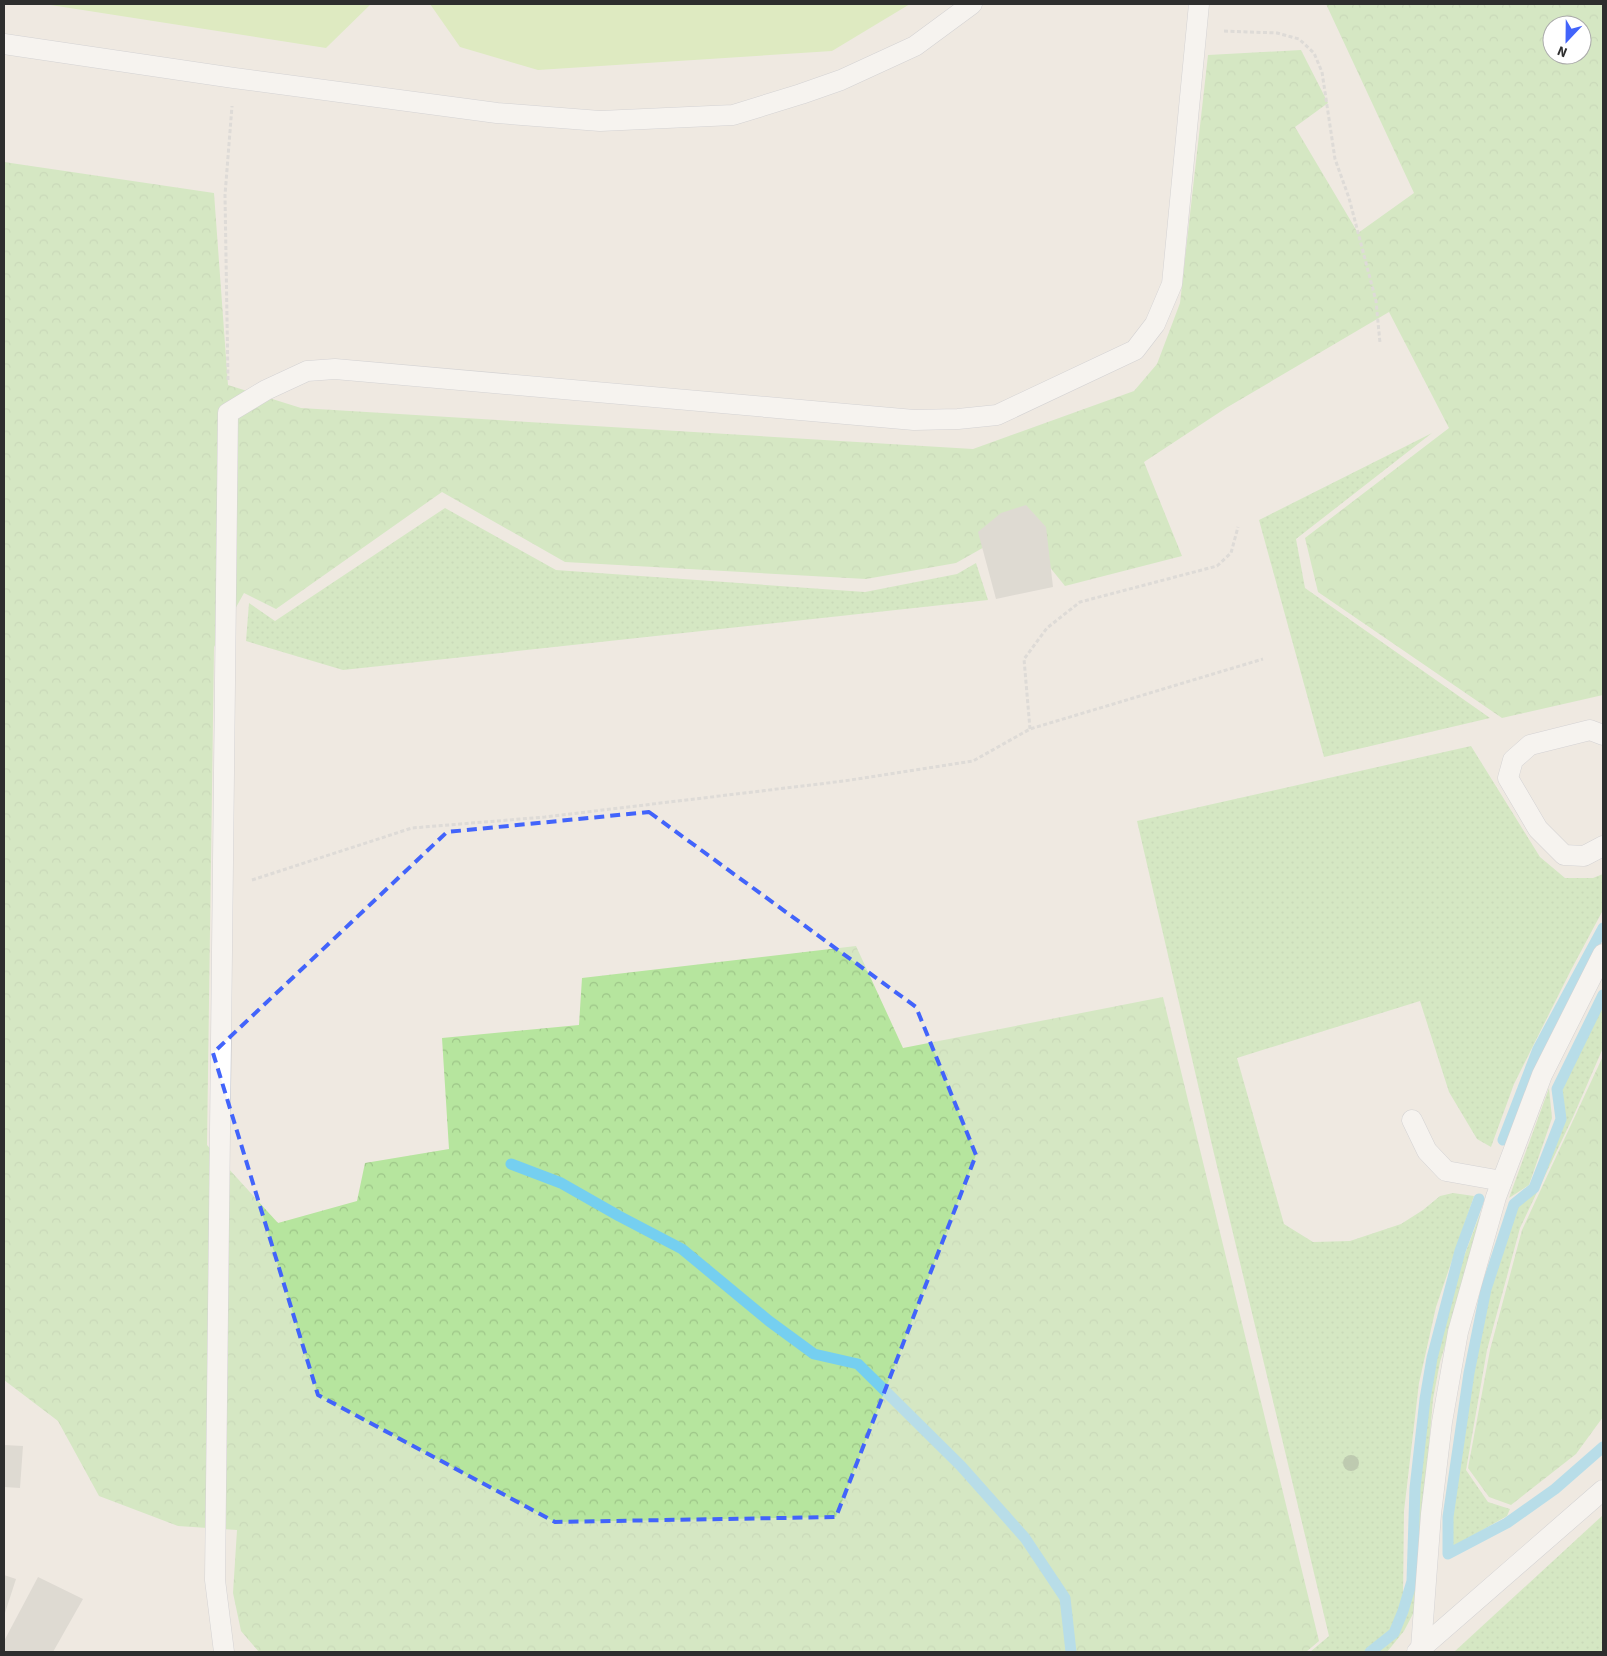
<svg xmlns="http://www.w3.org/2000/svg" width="1607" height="1656" viewBox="0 0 1607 1656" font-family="'Source Sans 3',sans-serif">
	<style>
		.grass { fill: url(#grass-dots) }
		.forest { fill: url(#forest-crowns); fill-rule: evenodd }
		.pitch { fill: #c9ec9a }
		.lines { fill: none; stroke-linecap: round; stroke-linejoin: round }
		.stream { stroke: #75cff0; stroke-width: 11 }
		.building { fill: #cbc7bf }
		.service-casing { stroke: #b4b7c1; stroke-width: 21 }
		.path { stroke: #c9c9c9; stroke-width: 3; stroke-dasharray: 4 2.5; stroke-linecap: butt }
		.service { stroke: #fff; stroke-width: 20 }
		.tree { fill: #84a574 }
		.marked { fill: none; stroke: #4264fb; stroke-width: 4; stroke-dasharray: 10 6; stroke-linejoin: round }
	</style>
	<defs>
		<pattern id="grass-dots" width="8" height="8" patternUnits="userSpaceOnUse" patternTransform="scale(1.25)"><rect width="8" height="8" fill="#b6e59e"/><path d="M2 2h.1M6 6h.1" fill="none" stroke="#9dc588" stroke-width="1.8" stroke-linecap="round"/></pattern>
		<pattern id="forest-crowns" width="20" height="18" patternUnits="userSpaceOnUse" patternTransform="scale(1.25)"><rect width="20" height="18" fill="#b6e59e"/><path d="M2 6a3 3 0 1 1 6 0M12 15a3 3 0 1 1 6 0" fill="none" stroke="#9dc588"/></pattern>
	</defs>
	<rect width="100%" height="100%" fill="#efe9e1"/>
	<!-- grass -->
	<g class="grass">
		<path d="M1432,433l-136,106 9,49 185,130 -166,39 -65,-237z"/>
		<path d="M445,508l111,62 309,22 92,-18 19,-11 12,37 -645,70 -97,-29 3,-38 26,18z"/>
		<path d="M1471,746l69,111 25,21h28l10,-4v36l-32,60 -57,114 -23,63 -14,-8 -28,-47 -29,-91 -183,57 47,166 29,18 37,-1 51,-17 22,-14 17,-14 13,-3 21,3 -38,111 -17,76 -15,128 -1,89 -12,30 -25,22h-56l19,-16 -118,-495 -74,-320z"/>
		<path d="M1603,1001v47l-30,69 -53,111 -33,122 -21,120 22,32 22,7 -3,7 -56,32 1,-31 21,-142 16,-86 27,-84 19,-15 30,-70 -3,-30z"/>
		<path d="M1549,1088l3,30 -23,67 -20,13z"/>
		<path d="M1480,1214l2,10 -42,138 -7,37 -18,211 -11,21 -17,21h-13l21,-17 10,-22 8,-32 5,-94 10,-88 6,-40 29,-100z"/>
		<path d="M1603,1515v137h-149z"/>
	</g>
	<!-- forest -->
	<g class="forest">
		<path d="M1326,4h277v691l-101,23 -184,-126 -13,-54 144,-110 -60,-116 -163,96 -82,54 38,94 -117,30 -47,-58 -62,35 -90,16 -301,-17 -123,-70 -166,117 -32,-16 -30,54 -7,498 71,78 79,-22 8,-38 84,-14 -7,-111 137,-13 3,-47 274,-32 47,102 260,-51 156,644 -13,11h-1047l-18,-21 -8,-38 4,-63 -59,-4 -79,-30 -41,-75 -54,-41v-1218l210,31 14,192 73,23 672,41 161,-58 23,-27 23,-61 28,-248 93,-5 27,53 -33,24 63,106 56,-40zM1552,25h30v30h-30z"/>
		<path d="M1603,1056v361l-27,37 -65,51 -22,-8 -21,-29 22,-118 32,-120z"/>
	</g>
	<!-- pitch -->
	<g class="pitch">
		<path d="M44,4h327l-45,44z"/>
		<path d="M430,4h480l-78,47 -294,19 -78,-23z"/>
	</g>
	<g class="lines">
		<!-- stream -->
		<g class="stream">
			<path d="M1603,995l-46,94 4,30 -27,69 -20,16 -28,85 -17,84 -21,144v37l59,-31 48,-34 48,-42"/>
			<path d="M1503,1140l35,-91 65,-121"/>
			<path d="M511,1164l50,19 58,33 63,33 87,72 45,33 44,10 103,102 64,72 40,60 6,54"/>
			<path d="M1370,1652l24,-19 9,-22 9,-30 3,-93 10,-89 7,-41 28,-107 19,-52"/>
		</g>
	</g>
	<!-- building -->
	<g class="building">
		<path d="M1026,505l20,22 7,60 -57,12 -18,-67 23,-19z"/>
		<path d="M4,1445l19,1 -3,42 -16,-1z"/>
		<path d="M4,1575l12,4 -12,37z"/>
		<path d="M38,1577l45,22 -30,53h-49v-11z"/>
	</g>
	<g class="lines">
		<defs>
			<g id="service">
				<path d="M4,44l230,34 263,35 103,8 133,-6 68,-21 40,-14 74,-34 57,-42"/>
				<path d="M1603,735l-13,-5 -60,15 -17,15 -5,18 30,51 26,26 20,1 19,-10"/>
				<path d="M1412,1120l15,31 19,20 56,10"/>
				<path d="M224,1652l-9,-72 13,-1167 38,-23 41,-19 28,-2 579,51 44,-1 39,-4 138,-65 20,-26 17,-40 27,-280"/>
				<path d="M1417,1652l186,-162"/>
				<path d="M1422,1652l-1,-4 10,-134 11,-92 16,-90 38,-135 46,-122 61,-121"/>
			</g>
		</defs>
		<!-- service casing -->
		<use href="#service" class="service-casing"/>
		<!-- path -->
		<g class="path">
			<path d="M1224,31l53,2 22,6 15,14 8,19 13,87 14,39 27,103 4,42"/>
			<path d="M228,380l-3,-185 7,-89"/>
			<path d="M1030,729l-6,-70 23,-31 33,-26 137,-36 14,-13 7,-26"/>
			<path d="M252,880l160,-52 133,-11 299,-36 129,-20 57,-32 233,-70"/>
		</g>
		<!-- service -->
		<use href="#service" class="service"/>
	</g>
	<!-- trees -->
	<circle class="tree" cx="1351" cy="1463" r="8"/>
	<!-- marked area -->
	<path d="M0 0H1607V1656H0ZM649,812l267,195 60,148 -140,362 -281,5 -237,-127 -105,-342 234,-221z" fill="#efe9e1" fill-opacity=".55" fill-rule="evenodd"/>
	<path class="marked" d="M649,812l267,195 60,148 -140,362 -281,5 -237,-127 -105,-342 234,-221z"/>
	<!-- border -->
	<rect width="1607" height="1656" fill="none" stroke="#2e2e2e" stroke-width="10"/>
	<!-- north arrow -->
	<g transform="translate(1567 40) rotate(202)"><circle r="24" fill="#ffffff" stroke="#ababab"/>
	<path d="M0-4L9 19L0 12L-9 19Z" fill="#4264fb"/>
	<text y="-8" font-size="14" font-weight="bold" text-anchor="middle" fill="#2e2e2e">N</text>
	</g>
</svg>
